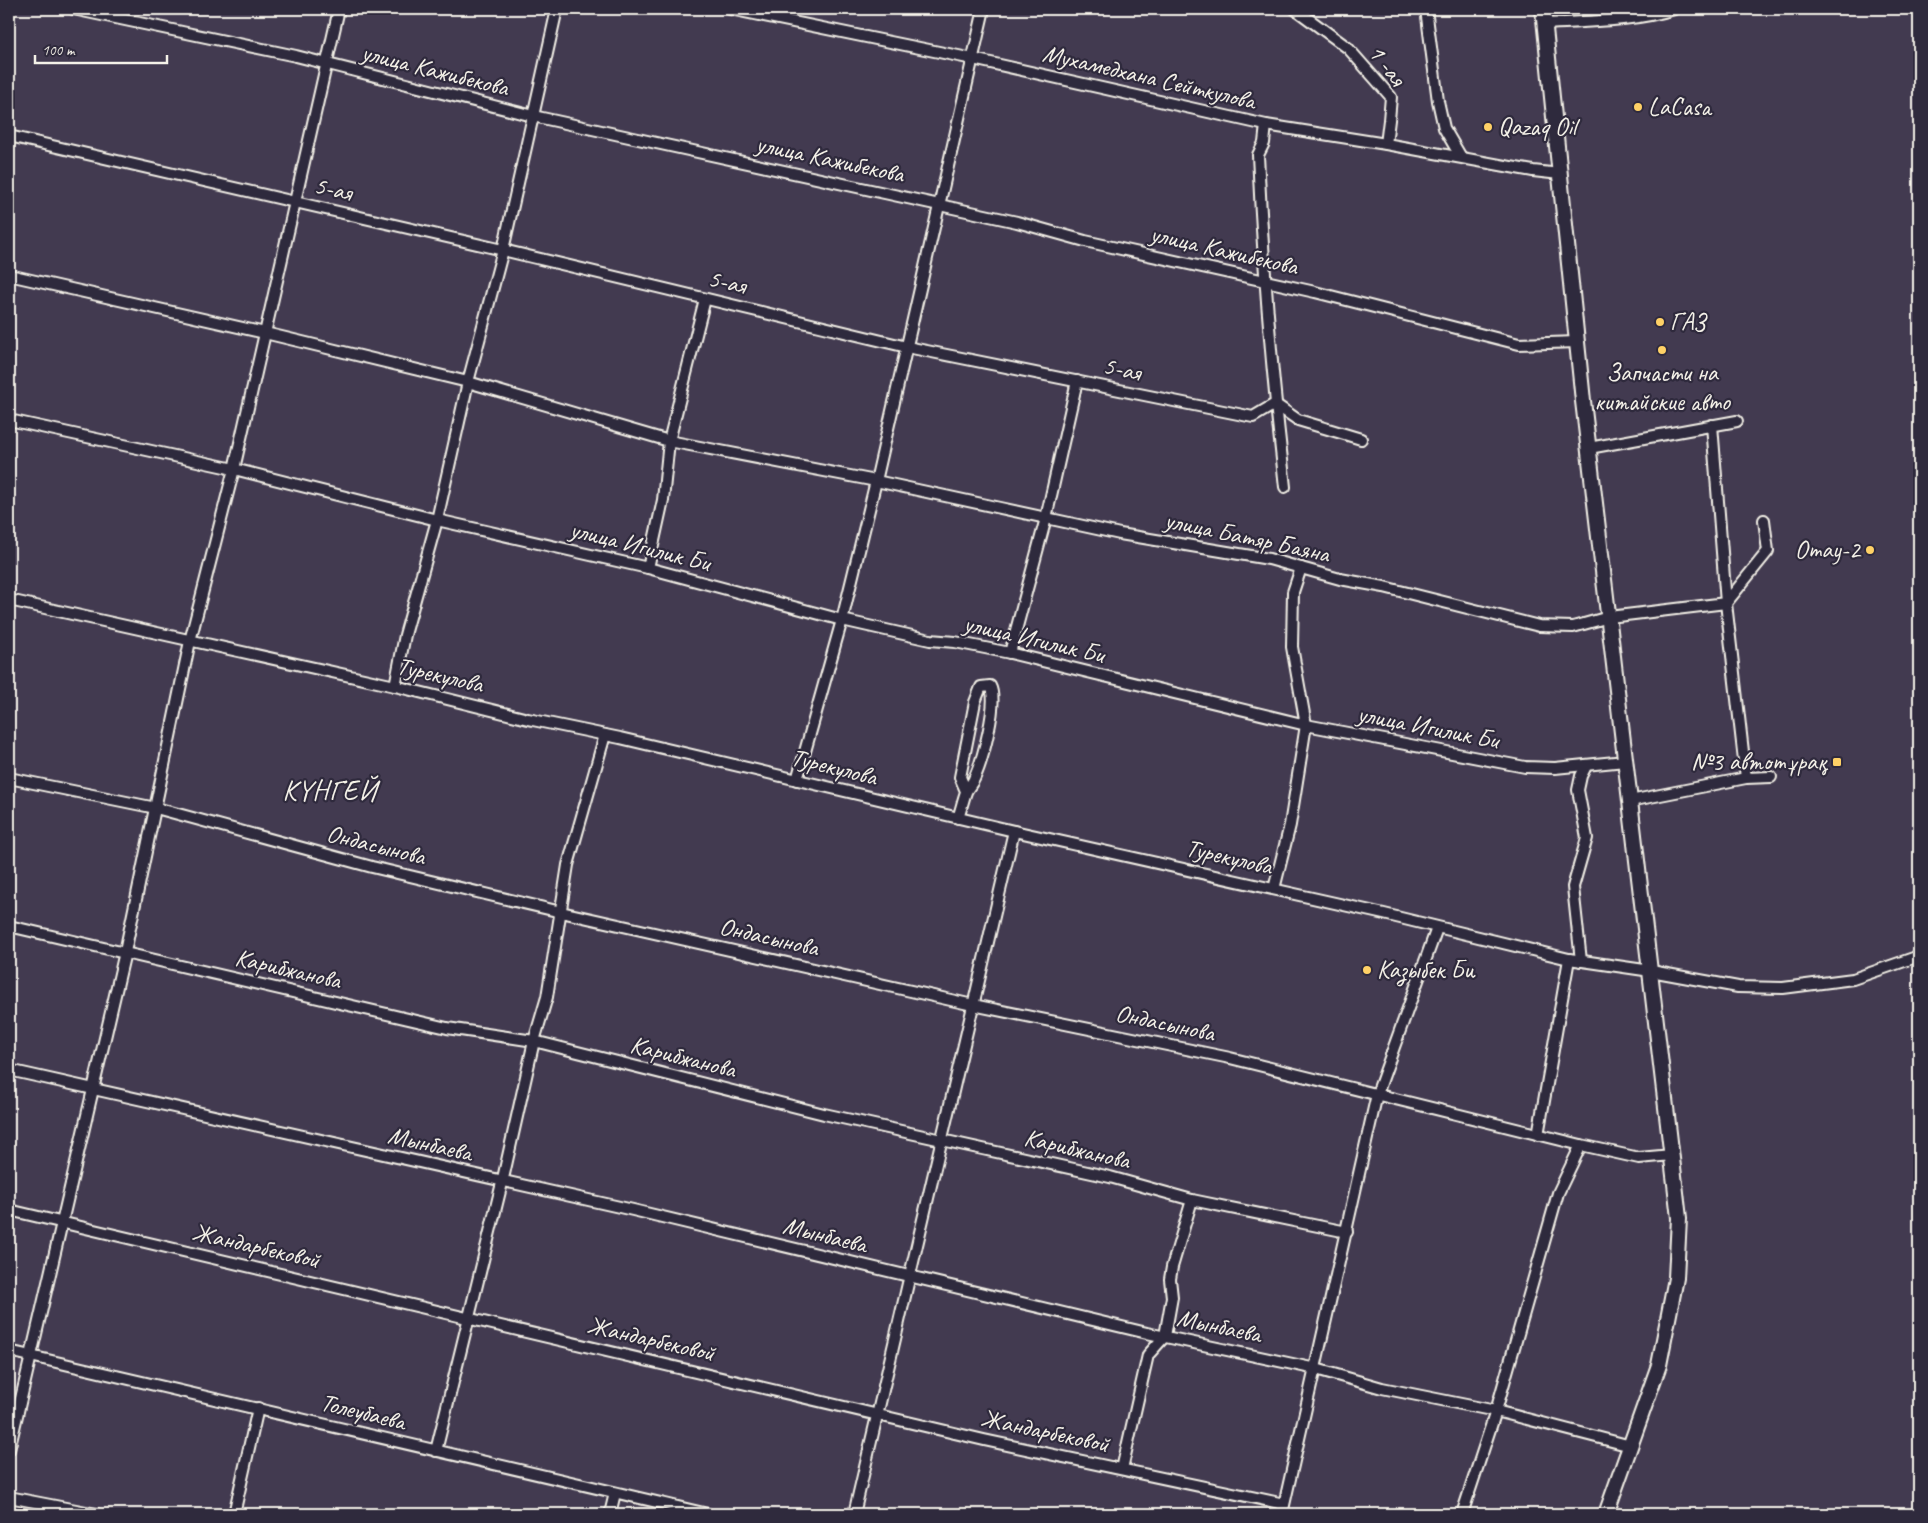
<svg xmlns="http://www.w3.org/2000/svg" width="1928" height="1523" viewBox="0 0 1928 1523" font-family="Caveat,sans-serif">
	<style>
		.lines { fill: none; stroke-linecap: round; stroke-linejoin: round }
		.minor-casing { stroke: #f4f1e8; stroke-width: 14 }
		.secondary-casing { stroke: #f4f1e8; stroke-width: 18 }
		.minor { stroke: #2f2a3d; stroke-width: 10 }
		.secondary { stroke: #2f2a3d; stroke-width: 14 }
		.poi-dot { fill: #ffd166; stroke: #2f2a3d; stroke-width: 2 }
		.labels { text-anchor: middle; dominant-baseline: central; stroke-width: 4.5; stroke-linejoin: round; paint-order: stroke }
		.street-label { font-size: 25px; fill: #f4f1e8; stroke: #2f2a3d }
		.poi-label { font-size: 25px; fill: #f4f1e8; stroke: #2f2a3d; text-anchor: start }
		.quarter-label { font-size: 28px; letter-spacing: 1px; fill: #f4f1e8; stroke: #2f2a3d }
	</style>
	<rect width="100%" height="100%" fill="#423a50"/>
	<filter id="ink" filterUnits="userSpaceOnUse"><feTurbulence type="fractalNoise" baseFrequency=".02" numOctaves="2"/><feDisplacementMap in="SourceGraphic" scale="10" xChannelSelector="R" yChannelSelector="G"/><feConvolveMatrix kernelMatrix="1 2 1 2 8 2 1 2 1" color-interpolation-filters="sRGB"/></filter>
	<g filter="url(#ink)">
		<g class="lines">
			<defs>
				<g id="minor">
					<path d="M73,9l223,47 237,60 484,106 68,19 230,51 204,52 58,-2"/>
					<path d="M730,9l243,50 293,66 120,19 147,27 27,3"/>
					<path d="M1295,9l53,39 43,49 -2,23 -3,24"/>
					<path d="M1426,9l12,92 6,27 17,29"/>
					<path d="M1545,24c43,-3 88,-2 129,-15"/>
					<path d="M1266,125l-2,18 -6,12c5,111 14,221 27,332"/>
					<path d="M9,136l494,114 404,97 346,70 22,-13 23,16 63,19"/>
					<path d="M9,275l256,58 203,49 201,59 207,40 244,53 149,25 71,20 44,8 155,39 34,1 36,-10 117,-14 42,-52 -4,-31"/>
					<path d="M9,420l225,49 203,51 211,48 194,52 88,20 25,2 55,11 296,72 219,42 30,1 70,-7"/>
					<path d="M1712,425l14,178 20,175"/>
					<path d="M1589,448l148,-27"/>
					<path d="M648,568l15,-68 6,-59 36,-142"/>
					<path d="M9,600l386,86 133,33 92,19 394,93 370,83 185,45 82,12 87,16 45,1 70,-9 66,-23"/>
					<path d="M1010,653l36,-135 31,-137"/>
					<path d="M395,686l10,-51 32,-115 31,-138 35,-132 54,-241"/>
					<path d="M9,778l147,30 216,59 189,45 412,93 257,53 351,87 58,13 33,-3"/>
					<path d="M797,780l45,-160 34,-139 108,-472"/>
					<path d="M1630,801l116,-23 25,-1"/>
					<path d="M958,818c3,-8 5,-18 8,-26 2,-5 6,-8 8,-13 8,-17 25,-77 16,-93l-9,1 -6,15 -15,75 6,14"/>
					<path d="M1274,889l16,-64 16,-100 -14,-78 1,-55 8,-24"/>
					<path d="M9,926l438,102 87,13 290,73 286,63 82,23 155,32"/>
					<path d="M1581,961l-8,-74 14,-49 -9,-48 3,-14 5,-10"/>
					<path d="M9,1070l624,140 514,123 169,36 66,19 114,23 135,35"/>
					<path d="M1538,1135l31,-176"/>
					<path d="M9,1210l975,230 300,64"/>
					<path d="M9,1351l699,163"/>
					<path d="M9,1450l116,-498 65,-311 44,-172 105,-460"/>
					<path d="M436,1451l66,-268 32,-142 13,-44 21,-132 37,-130"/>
					<path d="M1122,1469l26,-114 17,-19 7,-39 -2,-18 2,-12 20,-67"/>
					<path d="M9,1497l88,17"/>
					<path d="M234,1514l24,-106"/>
					<path d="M610,1514l5,-21"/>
					<path d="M854,1514l160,-683"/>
					<path d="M1282,1514l95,-420 60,-166"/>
					<path d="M1462,1514l34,-103 62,-218 23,-48"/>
				</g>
				<path id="secondary" d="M1543,9l40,392 96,817 -3,60 -17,87 -53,149"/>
			</defs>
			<!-- minor casing -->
			<use href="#minor" class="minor-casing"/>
			<!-- secondary casing -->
			<use href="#secondary" class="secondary-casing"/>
			<!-- minor -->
			<use href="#minor" class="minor"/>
			<!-- secondary -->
			<use href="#secondary" class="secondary"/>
		</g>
	</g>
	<!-- markers -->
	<g class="poi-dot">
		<circle cx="1638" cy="107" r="5"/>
		<circle cx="1488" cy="127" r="5"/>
		<circle cx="1660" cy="322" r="5"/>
		<circle cx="1662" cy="350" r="5"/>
		<circle cx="1870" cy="550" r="5"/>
		<rect x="1832" y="757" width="10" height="10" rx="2.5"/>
		<circle cx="1367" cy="970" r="5"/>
	</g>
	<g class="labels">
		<!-- street labels -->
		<g class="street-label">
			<text transform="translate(1387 65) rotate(53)">1 -ая</text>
			<text transform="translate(435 70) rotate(14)">улица Кажибекова</text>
			<text transform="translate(1149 77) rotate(13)">Мухамедхана Сейткулова</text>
			<text transform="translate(830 159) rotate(12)">улица Кажибекова</text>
			<text transform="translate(333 189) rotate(13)">5-ая</text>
			<text transform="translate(1224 250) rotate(13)">улица Кажибекова</text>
			<text transform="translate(727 282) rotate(13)">5-ая</text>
			<text transform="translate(1122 369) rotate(12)">5-ая</text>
			<text transform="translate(1247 537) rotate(12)">улица Батяр Баяна</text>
			<text transform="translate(640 546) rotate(14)">улица Игилик Би</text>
			<text transform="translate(1034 639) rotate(13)">улица Игилик Би</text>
			<text transform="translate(440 675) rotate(13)">Турекулова</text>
			<text transform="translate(1428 727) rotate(11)">улица Игилик Би</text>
			<text transform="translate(834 767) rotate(14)">Турекулова</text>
			<text transform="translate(376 845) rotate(14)">Ондасынова</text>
			<text transform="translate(1229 857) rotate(13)">Турекулова</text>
			<text transform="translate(769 937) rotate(13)">Ондасынова</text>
			<text transform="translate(288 969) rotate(13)">Карибжанова</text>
			<text transform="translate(1165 1023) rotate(12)">Ондасынова</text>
			<text transform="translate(683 1057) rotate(14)">Карибжанова</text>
			<text transform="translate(430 1144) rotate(13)">Мынбаева</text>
			<text transform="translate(1077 1149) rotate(13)">Карибжанова</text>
			<text transform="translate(825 1235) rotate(14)">Мынбаева</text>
			<text transform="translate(256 1246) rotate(13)">Жандарбековой</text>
			<text transform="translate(1219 1326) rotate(12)">Мынбаева</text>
			<text transform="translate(651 1339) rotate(13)">Жандарбековой</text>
			<text transform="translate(363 1412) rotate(14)">Толеубаева</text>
			<text transform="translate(1045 1431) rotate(12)">Жандарбековой</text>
		</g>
		<!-- poi labels -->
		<g class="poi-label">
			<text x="1648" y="107">LaCasa</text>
			<text x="1498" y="127">Qazaq Oil</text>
			<text x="1670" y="322">ГАЗ</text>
			<text x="1662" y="373" text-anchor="middle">Запчасти на<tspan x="1662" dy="29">китайские авто</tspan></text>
			<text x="1860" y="550" text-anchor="end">Отау-2</text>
			<text x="1827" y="762" text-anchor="end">№3 автотұрақ</text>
			<text x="1377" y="970">Казыбек Би</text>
		</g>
		<!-- quarter labels -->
		<g class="quarter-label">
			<text x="330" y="790">КҮНГЕЙ</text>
		</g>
	</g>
	<!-- margin -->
	<rect width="1928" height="1523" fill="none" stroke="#2f2a3d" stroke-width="30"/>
	<rect x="15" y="15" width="1898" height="1493" fill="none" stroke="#f4f1e8" stroke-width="2" filter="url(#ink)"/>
	<!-- scale -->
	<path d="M35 55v8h132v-8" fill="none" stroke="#f4f1e8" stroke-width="2.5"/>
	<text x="42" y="55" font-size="15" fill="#f4f1e8" stroke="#2f2a3d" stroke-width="4" paint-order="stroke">100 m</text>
</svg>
